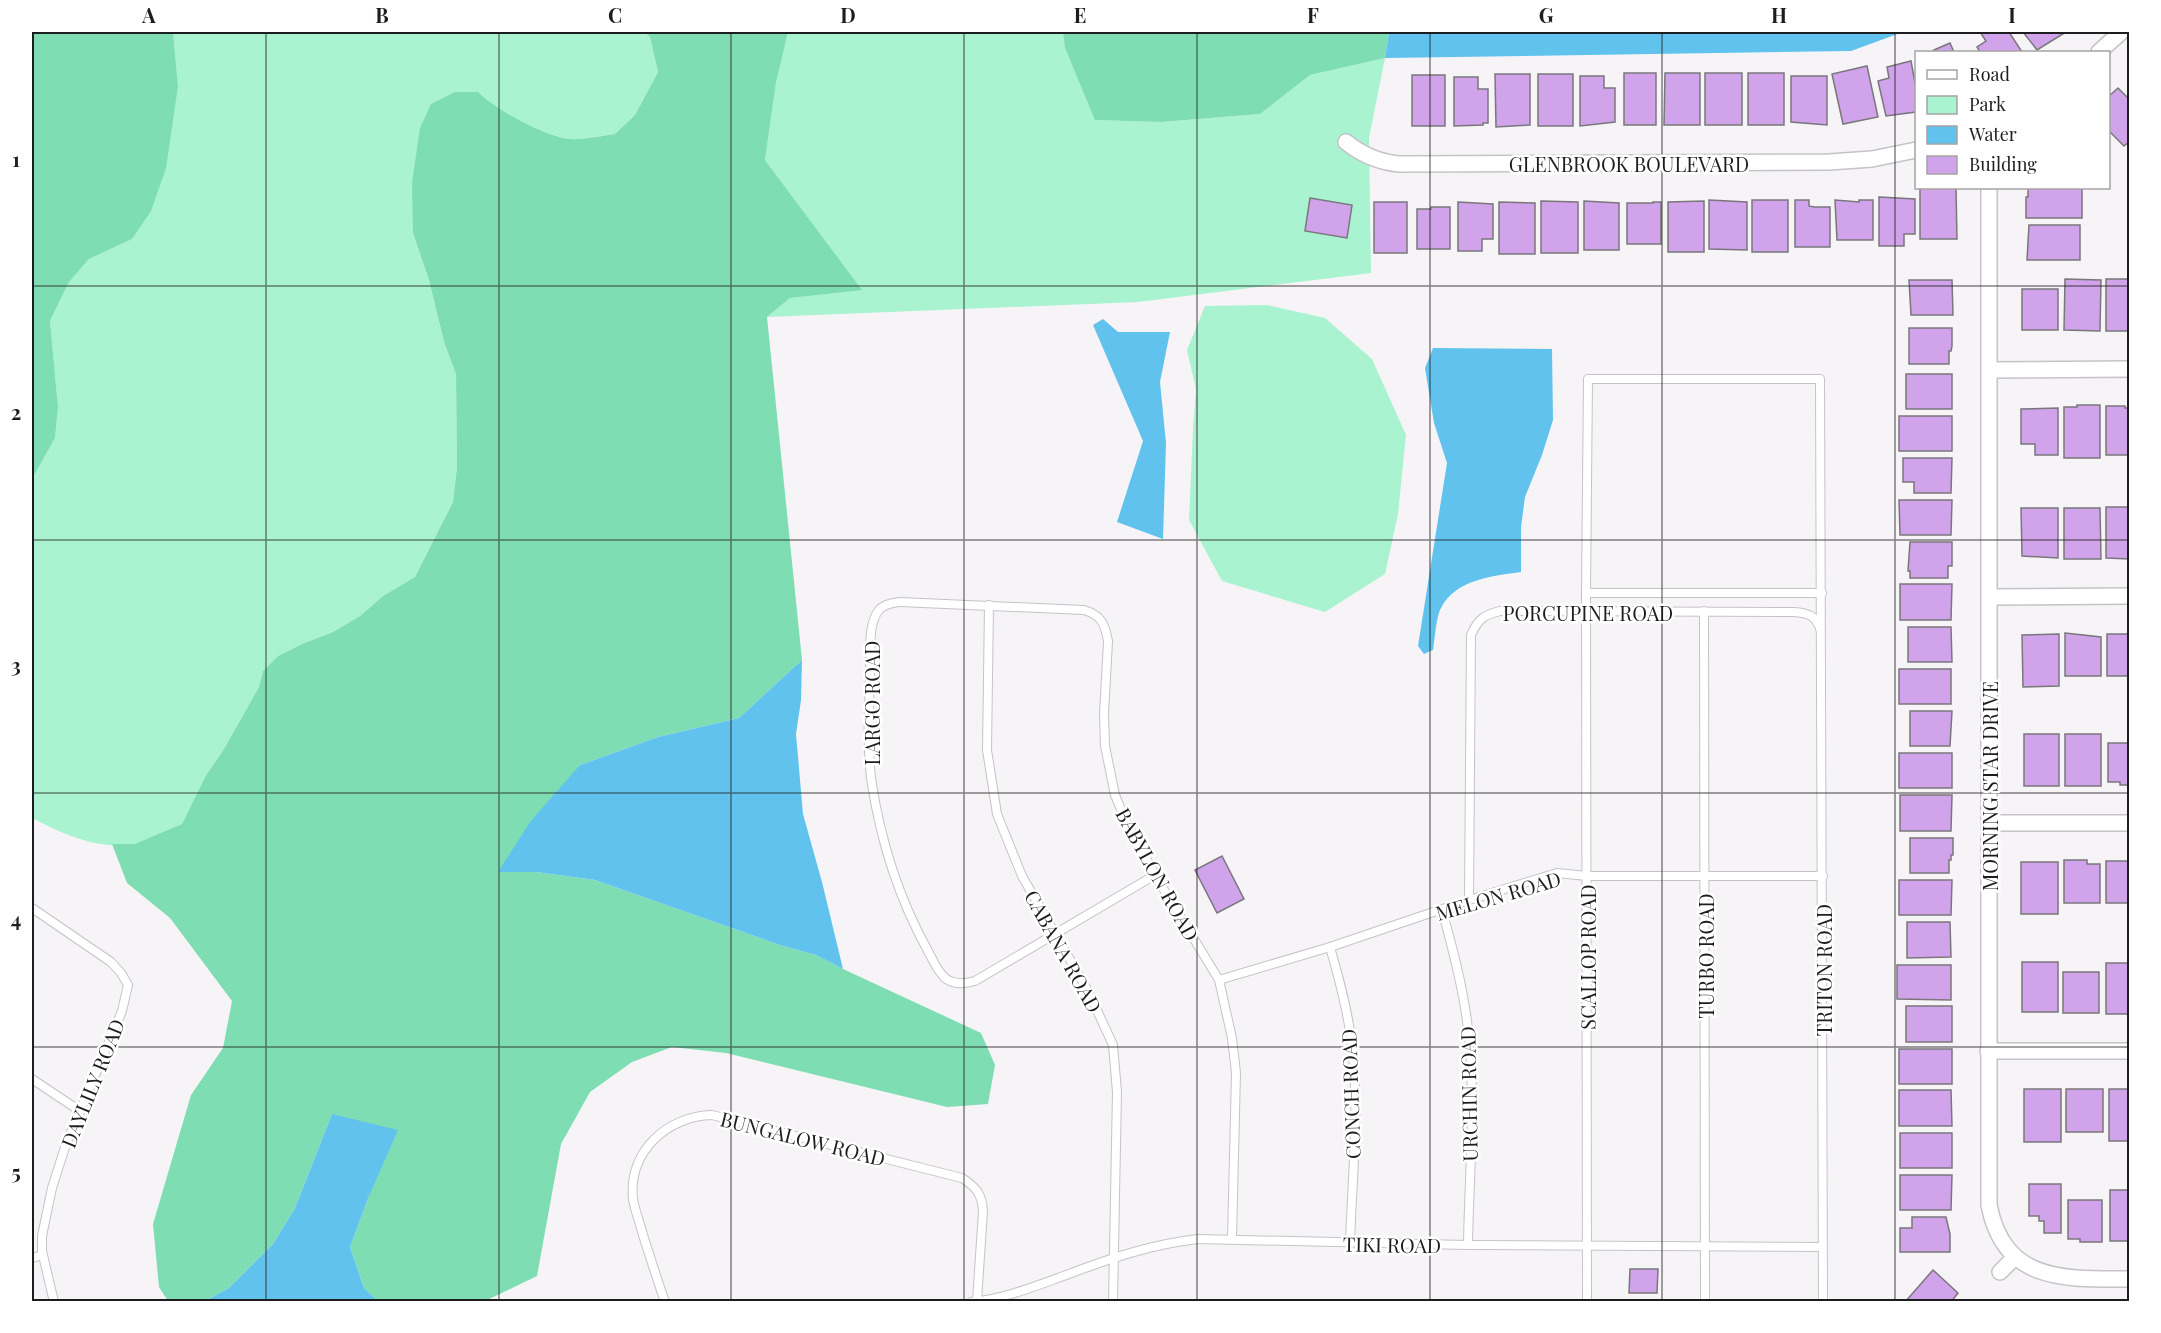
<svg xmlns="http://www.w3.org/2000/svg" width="2161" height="1333" viewBox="0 0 2161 1333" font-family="'Playfair Display',serif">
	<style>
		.green { fill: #a9f3d0 }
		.forest { fill: #7eddb3 }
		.water { fill: #61c3ed }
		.building { fill: #d0a3ea; stroke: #79777b; stroke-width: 1.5 }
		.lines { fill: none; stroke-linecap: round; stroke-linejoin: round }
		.service-casing { stroke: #c6c3c8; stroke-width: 10 }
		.minor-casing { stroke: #c6c3c8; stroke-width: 18 }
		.service { stroke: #fff; stroke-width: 8 }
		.minor { stroke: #fff; stroke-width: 15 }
		.grid { fill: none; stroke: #1d1c1e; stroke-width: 1.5; stroke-opacity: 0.55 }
		.labels { text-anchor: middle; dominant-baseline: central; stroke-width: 5; stroke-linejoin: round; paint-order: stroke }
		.street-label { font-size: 20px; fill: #1d1c1e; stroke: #fff }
		.neatline { fill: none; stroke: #1d1c1e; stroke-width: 2 }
		.grid-label { font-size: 20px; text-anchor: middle; font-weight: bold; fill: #1d1c1e }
	</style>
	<rect width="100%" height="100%" fill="#f7f4f8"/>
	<!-- green -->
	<g class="green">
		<path d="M173,32h471l6,5 8,35 -23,43 -20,19c-14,2 -32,6 -46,5 -25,-3 -74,-30 -91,-47l-65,141 16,47 15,62 12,32 1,93 -4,35 -38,75 -32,19 -23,20 -27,16 -31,12 -24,12 -15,15 -4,16 -35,62 -19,28 -23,47c-15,6 -32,17 -48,20 -37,6 -71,-10 -102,-26v-339l23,-41 3,-31 -8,-86 19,-39 20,-23 43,-20 46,-153z"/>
		<path d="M788,32h275l2,16 31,72 65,2 99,-8 50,-39 75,-17 -16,80 2,135 -233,29 -371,15 23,-19 71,-9 -96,-129 11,-77z"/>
		<path d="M1267,305l58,13 47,41 34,76 -8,79 -13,60 -60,38 -103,-31 -33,-61 4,-91 3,-39 -9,-40 18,-44z"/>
	</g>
	<!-- forest -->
	<g class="forest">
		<path d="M32,32h141l5,54 -12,82 -15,43 -19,28 -43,20 -20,23 -19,39 8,86 -3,31 -23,41z"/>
		<path d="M644,32h144l-12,51 -11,77 97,130 -72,8 -23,19 35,343 -63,58 -81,19 -78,28 -82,107h38l59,8 188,66 33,9 27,14 138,64 14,32 -7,39 -41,3 -221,-54 -54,-6 -40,15 -42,30 -29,52 -24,132 -54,26 -105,-1 -14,-13 -14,-41 19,-51 -37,-82 -37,94 -22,36 -44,44 -24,13h-37l-9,-14 -6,-63 38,-129 32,-47 9,-47 -62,-83 -43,-35 -15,-39h23l47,-20 23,-47 19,-28 35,-62 4,-16 15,-15 24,-12 31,-12 27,-16 23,-20 32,-19 38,-75 4,-35 -1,-93 -12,-32 -15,-62 -16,-47 -1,-50 8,-55 11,-24 24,-12h23c17,17 66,44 91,47 14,1 32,-3 46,-5l20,-19 23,-43 -8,-35z"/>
		<path d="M1063,32h326l-4,26 -75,17 -50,39 -99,8 -66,-2 -30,-72z"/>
	</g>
	<!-- water -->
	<g class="water">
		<path d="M1389,32h514l-52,19 -466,7z"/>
		<path d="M1103,319l15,13h52l-10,50 6,61 -3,96 -46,-17 26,-81 -50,-116z"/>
		<path d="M1433,348l119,1 1,71 -11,35 -17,42 -4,30v45c-28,4 -65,7 -80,36 -5,9 -6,31 -8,42l-9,4 -6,-8 29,-183 -13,-40 -9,-55z"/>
		<path d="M802,660l-1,40 -5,34 7,80 19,68 21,87 -27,-14 -33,-9 -188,-66 -59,-8h-38l32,-50 50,-57 78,-28 81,-19z"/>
		<path d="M332,1114l66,16 -29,66 -19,51 14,41 14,13h-173l24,-13 44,-44 22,-36z"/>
	</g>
	<!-- building -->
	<g class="building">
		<path d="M1980,32h29l13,20h-42l-3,-5 9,-6z"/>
		<path d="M2023,32h43l-29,18z"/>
		<path d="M1950,43l4,9h-22l2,-2z"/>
		<path d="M1911,61l5,27v24l-30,4 -8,-35 11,-3 -2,-11z"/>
		<path d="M1867,66l11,51 -35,7 -11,-50z"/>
		<rect x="1624" y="73" width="32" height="52"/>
		<path d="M1665,73h35v52h-36z"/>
		<rect x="1705" y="73" width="37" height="52"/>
		<rect x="1748" y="73" width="36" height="52"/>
		<path d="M1495,74h35v51l-34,2z"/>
		<rect x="1538" y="74" width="35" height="52"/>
		<rect x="1412" y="75" width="33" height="51"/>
		<path d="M1580,76h24v12h11v34l-35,4z"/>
		<path d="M1791,76h36v49l-36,-3z"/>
		<path d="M1454,77h24v12h10v34h-5v2l-29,1z"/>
		<path d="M2118,88l12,12v41l-6,5 -16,-16v-33z"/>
		<path d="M1920,188h36l1,51h-37z"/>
		<path d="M2028,188h54v30h-56v-21h2z"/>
		<path d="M1879,197l36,2v35h-11v12h-25z"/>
		<path d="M1310,198l42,7 -5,33 -42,-7z"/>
		<path d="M1709,200l38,2v48l-38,-1z"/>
		<rect x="1752" y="200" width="36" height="52"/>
		<path d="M1795,200h14v6l5,1h16v40h-35z"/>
		<path d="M1835,200l24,2v-2h14v40h-36z"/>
		<path d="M1541,201l37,1v51h-37z"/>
		<path d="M1584,201l35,2v47h-35z"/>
		<path d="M1704,201v51h-36v-50z"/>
		<rect x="1374" y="202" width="33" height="51"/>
		<path d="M1458,202l35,2v35h-11v12h-24z"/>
		<path d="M1499,202l36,1v51h-36z"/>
		<path d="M1653,202h8v42h-34v-41h26z"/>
		<path d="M1431,207h19v42h-33v-40h14z"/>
		<path d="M2029,225h51v35h-53z"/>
		<path d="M2065,279l36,1 -1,51 -36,-1z"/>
		<rect x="2106" y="279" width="24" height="52"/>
		<path d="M1909,280h43l1,35h-42z"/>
		<rect x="2022" y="289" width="36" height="41"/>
		<path d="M1909,328h43v18l-1,5h-2v13h-40z"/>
		<rect x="1906" y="374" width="46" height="35"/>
		<path d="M2077,405h23v53h-36v-51h13z"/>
		<path d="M2106,406h19v2h5v47h-24z"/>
		<path d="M2058,408v47h-23v-11h-14v-35z"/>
		<rect x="1899" y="416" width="53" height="35"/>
		<path d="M1903,458h49l-1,35h-37v-11h-11z"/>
		<path d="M1899,500h53l-1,35h-51z"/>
		<path d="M2106,507h24v52l-24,-1z"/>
		<path d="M2021,508h37v50l-36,-2z"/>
		<path d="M2064,508h36l1,51h-37z"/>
		<path d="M1910,542h42v24h-4v12h-38v-7h-2z"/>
		<path d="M1900,584h52l-1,36h-51z"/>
		<path d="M1908,627h43l1,35h-44z"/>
		<path d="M2065,633l36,4v39h-36z"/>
		<path d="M2059,634v52l-36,1 -1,-52z"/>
		<rect x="2107" y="634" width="23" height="42"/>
		<rect x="1899" y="669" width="52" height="35"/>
		<path d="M1910,711h42l-2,35h-40z"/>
		<rect x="2024" y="734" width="35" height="52"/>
		<rect x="2065" y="734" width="36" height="52"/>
		<path d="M2108,743h22v42h-10v-3h-12z"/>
		<rect x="1899" y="753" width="53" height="35"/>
		<path d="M1900,795h52l-1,36h-51z"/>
		<path d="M1910,838h43v17h-2v5h-2v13h-39z"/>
		<path d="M1222,856l22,43 -27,14 -22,-43z"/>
		<path d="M2064,860h23v4h13v39h-36z"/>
		<rect x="2106" y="861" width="24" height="42"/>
		<rect x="2021" y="862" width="37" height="52"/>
		<path d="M1899,880h53l-1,35h-52z"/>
		<path d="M1907,922h43l1,35 -44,1z"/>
		<rect x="2022" y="962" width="36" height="50"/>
		<rect x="2106" y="963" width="24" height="51"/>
		<path d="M1897,965h54v35l-54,-1z"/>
		<rect x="2063" y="972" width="36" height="41"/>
		<rect x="1906" y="1006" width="46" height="36"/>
		<rect x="1899" y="1049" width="53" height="35"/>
		<rect x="2024" y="1089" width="37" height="53"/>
		<rect x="2066" y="1089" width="37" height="43"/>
		<rect x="2109" y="1089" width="21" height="52"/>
		<path d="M1899,1090h52l1,36h-53z"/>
		<rect x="1900" y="1133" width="52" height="35"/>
		<path d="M1900,1175h52l-1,35h-51z"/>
		<path d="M2029,1184h32v49h-17v-12h-5v-5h-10z"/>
		<rect x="2110" y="1190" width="20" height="51"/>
		<path d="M2068,1200h34v42h-22v-3h-12z"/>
		<path d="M1912,1217h34l4,17v18h-50v-24h12z"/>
		<path d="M1630,1269h28l-1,24h-28z"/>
		<path d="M1933,1270l25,23 -7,9h-46z"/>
	</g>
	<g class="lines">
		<defs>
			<g id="service">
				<path d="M1586,593h236"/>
				<path d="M989,605l-2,145 10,64 25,62 67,117 24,52 4,47 -4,210"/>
				<path d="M1704,611l1,691"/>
				<path d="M1155,875l-180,106c-10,3 -21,4 -30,-3 -8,-7 -12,-18 -17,-27 -30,-54 -48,-112 -57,-173 -4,-35 -2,-70 -1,-106 1,-18 -3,-47 9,-62 5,-6 14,-7 21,-8l184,8c17,5 21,14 24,31l-4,73 1,32 10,49 10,24 30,56 64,105 13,58 4,35 -4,165"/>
				<path d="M1469,900l2,-265c7,-16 13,-20 29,-24l294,1c13,1 22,3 26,17"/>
				<path d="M32,908l79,54 10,11 7,12 -6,26 -56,133 -14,44 -10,48v15l12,51"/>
				<path d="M1442,910c10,36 20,73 25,111 10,73 2,151 1,224"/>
				<path d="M1330,947c8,28 16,56 20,85 11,68 2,143 0,212"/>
				<path d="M1219,980l111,-33 139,-47 88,-27 30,3h236"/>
				<path d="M32,1079l48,32"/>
				<path d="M32,1258l11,-3"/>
				<path d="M665,1302c-8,-23 -15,-45 -22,-67 -3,-12 -8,-24 -10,-36 -5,-48 35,-83 79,-84l250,63c14,9 20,16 21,33l-6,90"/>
				<path d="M971,1302c34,-3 67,-17 98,-28 42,-16 84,-30 129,-35l270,6 355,2"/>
				<path d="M1587,1302l-1,-709 2,-214h232l3,923"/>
			</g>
			<g id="minor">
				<path d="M2099,52l22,-20"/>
				<path d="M1346,142c16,13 32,20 53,22l430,-2 43,-3 44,-9"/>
				<path d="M1989,188v1017c15,78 76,74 141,74"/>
				<path d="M1990,370l140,-1"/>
				<path d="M1990,597l140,-1"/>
				<path d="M1989,823h141"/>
				<path d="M1988,1051h142"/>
				<path d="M2000,1272l15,-15"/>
			</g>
		</defs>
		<!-- service casing -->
		<use href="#service" class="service-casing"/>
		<!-- minor casing -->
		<use href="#minor" class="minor-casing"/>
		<!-- service -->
		<use href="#service" class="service"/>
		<!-- minor -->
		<use href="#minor" class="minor"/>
	</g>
	<!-- grid -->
	<path class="grid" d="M266,32v1270M499,32v1270M731,32v1270M964,32v1270M1197,32v1270M1430,32v1270M1662,32v1270M1895,32v1270M32,286h2098M32,540h2098M32,793h2098M32,1047h2098"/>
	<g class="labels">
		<!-- street labels -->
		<g class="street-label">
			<text x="1629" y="163">GLENBROOK BOULEVARD</text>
			<text x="1588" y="612">PORCUPINE ROAD</text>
			<text transform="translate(871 703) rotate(-90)">LARGO ROAD</text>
			<text transform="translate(1989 786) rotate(-90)">MORNING STAR DRIVE</text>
			<text transform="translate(1158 874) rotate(61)">BABYLON ROAD</text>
			<text transform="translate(1498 895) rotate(-16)">MELON ROAD</text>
			<text transform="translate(1064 951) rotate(61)">CABANA ROAD</text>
			<text transform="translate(1705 956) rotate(-90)">TURBO ROAD</text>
			<text transform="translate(1587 957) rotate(-90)">SCALLOP ROAD</text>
			<text transform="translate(1823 970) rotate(-90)">TRITON ROAD</text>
			<text transform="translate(92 1083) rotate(-68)">DAYLILY ROAD</text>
			<text transform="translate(1350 1094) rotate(-92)">CONCH ROAD</text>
			<text transform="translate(1468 1094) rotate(-91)">URCHIN ROAD</text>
			<text transform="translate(803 1138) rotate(14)">BUNGALOW ROAD</text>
			<text transform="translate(1392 1244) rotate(1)">TIKI ROAD</text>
		</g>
	</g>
	<!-- border -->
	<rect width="2161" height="1333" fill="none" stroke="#ffffff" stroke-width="66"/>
	<!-- legend -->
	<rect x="1915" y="51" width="195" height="138" fill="#ffffff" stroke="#a5a4a5" stroke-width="1.5"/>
	<rect x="1927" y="70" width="30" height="9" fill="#ffffff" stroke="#a5a4a5" stroke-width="1.5"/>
	<text x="1969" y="81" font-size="18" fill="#1d1c1e">Road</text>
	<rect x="1927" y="96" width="30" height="18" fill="#a9f3d0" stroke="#a5a4a5" stroke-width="1.5"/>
	<text x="1969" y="111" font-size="18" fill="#1d1c1e">Park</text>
	<rect x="1927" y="126" width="30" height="18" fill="#61c3ed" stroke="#a5a4a5" stroke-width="1.5"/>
	<text x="1969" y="141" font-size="18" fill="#1d1c1e">Water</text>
	<rect x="1927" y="156" width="30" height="18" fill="#d0a3ea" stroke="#a5a4a5" stroke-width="1.5"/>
	<text x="1969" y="171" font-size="18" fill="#1d1c1e">Building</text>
	<rect x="33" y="33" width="2095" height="1267" class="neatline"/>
	<g class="grid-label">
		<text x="149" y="23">A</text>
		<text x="382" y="23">B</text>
		<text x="615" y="23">C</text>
		<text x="848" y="23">D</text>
		<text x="1080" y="23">E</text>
		<text x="1313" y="23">F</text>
		<text x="1546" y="23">G</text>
		<text x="1779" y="23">H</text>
		<text x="2012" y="23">I</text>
		<text x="16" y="167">1</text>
		<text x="16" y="420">2</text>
		<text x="16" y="673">3</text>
		<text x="16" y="927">4</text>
		<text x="16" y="1180">5</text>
	</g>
</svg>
